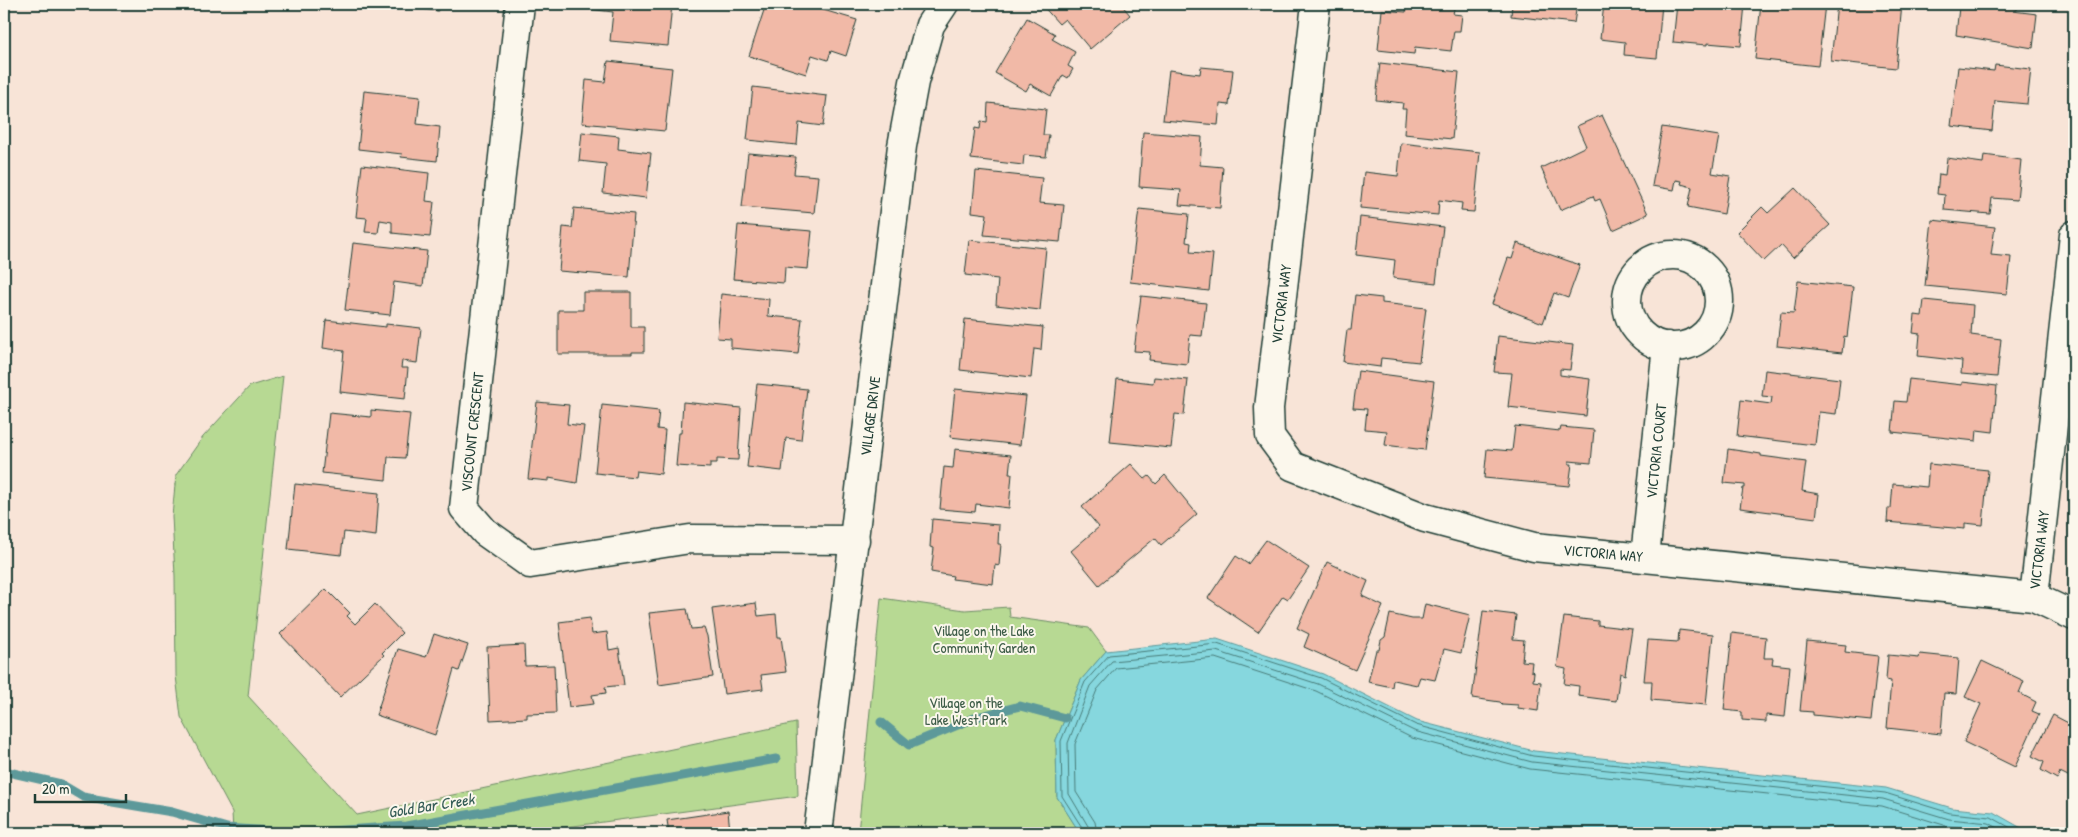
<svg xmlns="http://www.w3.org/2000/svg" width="2078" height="837" viewBox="0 0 2078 837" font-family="'Patrick Hand',sans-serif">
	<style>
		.green { fill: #b7d993; stroke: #6b8b64 }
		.water { fill: #86d7de; stroke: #5d999a }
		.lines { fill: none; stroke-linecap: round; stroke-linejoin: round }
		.shore { stroke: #487b78; stroke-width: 1 }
		.stream { stroke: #5d999a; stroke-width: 9 }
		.building { fill: #f1b9a7; stroke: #1f3d34 }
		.minor-casing { stroke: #1f3d34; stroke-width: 31 }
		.minor { stroke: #fbf7ec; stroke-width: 28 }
		.labels { text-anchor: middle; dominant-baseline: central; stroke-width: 4; stroke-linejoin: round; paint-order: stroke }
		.street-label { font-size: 15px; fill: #1f3d34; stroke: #fbf7ec }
		.park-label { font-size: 15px; fill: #3d5c47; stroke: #fbf7ec }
		.water-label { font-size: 16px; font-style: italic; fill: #345c56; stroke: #fbf7ec }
	</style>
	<rect width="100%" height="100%" fill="#f8e4d7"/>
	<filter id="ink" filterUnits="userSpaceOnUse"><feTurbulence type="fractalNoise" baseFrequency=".02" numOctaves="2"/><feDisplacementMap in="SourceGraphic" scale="10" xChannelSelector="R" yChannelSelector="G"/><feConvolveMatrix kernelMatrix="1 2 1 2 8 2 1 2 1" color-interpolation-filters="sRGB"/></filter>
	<g filter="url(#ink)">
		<!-- green -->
		<g class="green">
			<path d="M283,376l-35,320 109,119 439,-92 2,73 -277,37h-288l-1,-21 -51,-95 -5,-41 -1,-100 -3,-60 4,-41 27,-38 47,-51z"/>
			<path d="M881,598l84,12 44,-3 1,10 79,11 17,23 -25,29 -25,60 1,57 23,36h-222z"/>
		</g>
		<!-- water -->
		<path class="water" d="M1217,639l106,35 94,47 117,30 352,37 66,20 41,4 37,21h-950l-23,-36 -1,-57 25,-60 25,-29z"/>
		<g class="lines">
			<!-- shore -->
			<g class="shore">
				<path d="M1084,833l-1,-4 -21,-33 -1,-55 24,-59 24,-27 108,-11 104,34 95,47 117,31 352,37 65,20 41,4 29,16"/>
				<path d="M1090,833l-2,-7 -19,-32 -1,-51 22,-57 22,-25 104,-10 102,33 96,47 118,31 351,37 66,20 40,4 18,10"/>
				<path d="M1097,833l-2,-11 -19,-30 -1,-48 22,-54 19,-22 99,-10 101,33 96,47 118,31 352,37 65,20 40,4 5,3"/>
			</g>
			<!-- stream -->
			<g class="stream">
				<path d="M881,722l28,23 68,-28 43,-11 45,12"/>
				<path d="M4,771l57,13 22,13 89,15 55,16 72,5 107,-7 370,-67"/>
			</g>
		</g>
		<!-- building -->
		<g class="building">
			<path d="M377,4h61v7z"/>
			<path d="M589,4h83l-4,42 -58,-5 3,-29 -25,-3z"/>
			<path d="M766,4h37l54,16 -11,36 -15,-5 -3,9 -16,-5 -6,19 -57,-18z"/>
			<path d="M1041,4h80l9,11 -40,34 -25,-30 -6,5z"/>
			<path d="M1407,4h48l-2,10 9,1 -2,16h-6l-3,20 -36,-4 -1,7 -36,-4 4,-40 24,2z"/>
			<path d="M1512,4h65l-3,19 -63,-7z"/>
			<path d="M1604,4h58l-5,54 -33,-3 1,-13 -25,-3z"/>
			<path d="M1677,4h68l-4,42 -34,-3v2l-34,-3z"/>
			<path d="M1761,4h64l-7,62 -63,-7z"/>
			<path d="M1837,4h65l-6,64 -65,-7z"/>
			<path d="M1942,4h76l-1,6 -4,1 24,3 -4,34 -77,-13 3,-28z"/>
			<path d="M1027,18l28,16 -3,5 23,13 -7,14 5,3 -5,9 -5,-3 -12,21 -21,-12 -4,7 -31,-18z"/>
			<path d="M608,61l64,7 -7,63 -83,-8 4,-43 19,2z"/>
			<path d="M1380,63l79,9 -7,67 -48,-5 2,-25h-4l1,-6 -27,-3z"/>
			<path d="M1995,65l36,4 -4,35 -32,-3 -3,30 -41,-5 7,-59 36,4z"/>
			<path d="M1201,67l32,3 -4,35 -9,-1 -2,21 -55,-5 6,-50 31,4z"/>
			<path d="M753,87l74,9 -4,30 -24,-3 -2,22 -50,-5z"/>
			<path d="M364,91l56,6 -3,27 23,3 -3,34 -36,-4 1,-3 -44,-5z"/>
			<path d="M988,103l58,6 -3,26h6l-3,22 -22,-2 -1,10 -52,-6 4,-31 5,1 1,-8 6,1z"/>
			<path d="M1602,115l46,99 -35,16 -13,-31 -5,2 -2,-5 -33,14 -19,-42 45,-22 -9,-20z"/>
			<path d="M1662,127l57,9 -7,37 18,3 -6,38 -36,-7 4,-20 -11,-3 1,-3 -6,-1 -2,10 -22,-4z"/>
			<path d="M582,132l37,4 -1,13 33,4 -5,45 -43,-5 3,-29 -27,-3z"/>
			<path d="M1143,132l59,5 -2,28 23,2 -3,41 -41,-3 2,-15 -42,-3z"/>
			<path d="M1401,143l79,9 -6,60 -13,-1 1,-8 -23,-3 -1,15 -78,-7 4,-36 34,4z"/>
			<path d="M748,153l48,4 -2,17 24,2 -4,37 -72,-6z"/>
			<path d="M1984,155l37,5 -4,40 -25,-2 -2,16 -46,-4 1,-15 -8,-1 2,-20 6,1 2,-17 36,5z"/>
			<path d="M362,165l67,8 -3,28 8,1 -4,35 -38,-4v-11l-12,-2 -2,13 -13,-1 2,-14 -11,-1z"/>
			<path d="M976,171l66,7 -3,25 25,2 -4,37 -76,-7 3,-21 -15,-2z"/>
			<path d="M1795,188l35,37 -37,33 -12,-13 -17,16 -27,-29 25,-25 6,6z"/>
			<path d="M574,208l60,6 -5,63 -70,-6 4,-44 9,1z"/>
			<path d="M1139,209l50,5 -3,28 5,1 -1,9 23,2 -4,37 -79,-9z"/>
			<path d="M1360,217l83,10 -7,56 -43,-5 2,-18 -39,-5z"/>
			<path d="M1932,220l63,7 -4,28 20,2 -4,37 -82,-8z"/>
			<path d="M738,225l74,6 -4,38 -23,-2 -1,16 -51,-4z"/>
			<path d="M969,240l77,8 -6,62 -44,-5 2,-26 -33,-4z"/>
			<path d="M353,243l74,8 -4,35 -29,-4 -4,33 -45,-5z"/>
			<path d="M1517,243l63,22 -12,33 -14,-5 -11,30 -51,-19 16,-46 4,1z"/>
			<path d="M1798,281l55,6 -6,50 -3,-1 -2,17 -65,-7 4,-34 13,1z"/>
			<path d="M583,292h48v35h13v25h-12v2h-74v-44h25z"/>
			<path d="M721,294l48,5 -1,17 34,3 -4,35 -67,-6v-9l-14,-1z"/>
			<path d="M1355,295l27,3v5l44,5 -7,54 -38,-4 -1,9 -37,-5 4,-32h4z"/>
			<path d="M1141,296l65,7 -4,33 -12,-1 -3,29 -38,-4 1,-8 -16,-1z"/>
			<path d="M1924,300l49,5 -2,30 30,4 -4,38 -36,-3 1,-13 -44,-5 2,-22 -7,-1 2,-18 7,1z"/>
			<path d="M965,319l78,8 -2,23 -7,-1 -3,29 -71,-8z"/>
			<path d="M326,320l60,7v-3l35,4 -4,35 -15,-2 -1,7h7l-3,31 -65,-7 4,-41 -21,-3z"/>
			<path d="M1498,336l75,9 -3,25 -10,-1v6l30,4 -4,37 -78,-9 4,-34 -18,-1z"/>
			<path d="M1765,370l75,9 -4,35 -17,-2 -4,33 -78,-9 4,-36 30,4 1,-7 -10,-1z"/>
			<path d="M1358,371l76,10 -9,69 -40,-5 2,-14 -22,-2 2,-20 -14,-1z"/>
			<path d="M1154,377l34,3 -4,35 -9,-1 -4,34 -61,-6 7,-63 36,4z"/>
			<path d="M1909,379l53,6v-3l35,4 -4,46 -16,-2 -1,11 -84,-9 3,-31 11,1z"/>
			<path d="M757,384l50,5 -6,51 -15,-2 -4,33 -35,-4z"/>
			<path d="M955,389l71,7 -6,49 -70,-8z"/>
			<path d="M537,402l32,3 -2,19 17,2 -7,57 -28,-5v3l-21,-2z"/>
			<path d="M683,402l58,6 -3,52 -21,-1v4h-7v5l-34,-2 3,-33h2z"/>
			<path d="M602,405l57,6 -2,18 8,1 -4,44 -25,-3 -1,6 -40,-4z"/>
			<path d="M371,410l39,4 -5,44 -17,-1 -2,23 -64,-7 7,-60 42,4z"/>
			<path d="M1515,426l45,5 1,-4 33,3 -3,33 -22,-2v3h3l-3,22 -85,-8 3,-29 25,2z"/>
			<path d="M955,449l56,6 -2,19h3l-3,34 -33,-4 -1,8 -35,-3 4,-42 9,1z"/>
			<path d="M1728,449l33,5v2l45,6 -4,29 17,3 -3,24 -76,-10 3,-20h2v-3l-21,-2z"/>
			<path d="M1131,464l14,15 4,-3 7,8 9,-9 32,39 -36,31 -6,-7 -56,47 -28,-34 28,-24 -17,-20z"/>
			<path d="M1929,464l59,6 -5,55 -18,-2v6l-78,-7 1,-14h3l2,-24 34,3z"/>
			<path d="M295,484l84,9 -3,43 -32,-4 -3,23 -53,-6z"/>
			<path d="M932,519l67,6 -1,19h3l-2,22 -4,-1 -2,19 -41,-5 1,-3 -22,-4 3,-24 -4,-1z"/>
			<path d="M1266,540l43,28 -21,31 -5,-3 -25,36 -50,-34 28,-42 12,8z"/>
			<path d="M1327,562l41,19 -6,15 21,10 -28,64 -51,-23 5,-13 -12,-6z"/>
			<path d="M326,589l24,24 -3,3 8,8 20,-20 27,29 -20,20 2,2 -44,42 -60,-63z"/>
			<path d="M756,603l2,13 18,-2 2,23h3l5,35 -25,3 2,14 -39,5 -12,-85z"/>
			<path d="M1425,604l45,11 -9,38 -17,-4 -9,31 -15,-3 -3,8 -24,-5 -1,7 -24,-5 8,-32h3l2,-10 4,-3 5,-23 22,5h10z"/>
			<path d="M687,609l4,20 13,-1 3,8 6,41 -54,8 -10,-72z"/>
			<path d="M1483,611l33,4 -3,24 11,1 -2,21 10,1 -1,9 3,1 -1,9 8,1 -3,29 -20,-3v-3l-16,-1 -2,-2 -28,-4z"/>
			<path d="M1564,617l34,4v4l34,4 -7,46 -5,-2 -4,28 -38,-5 1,-10 -15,-2 2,-15 -9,-2z"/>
			<path d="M590,618l2,16 15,-2 2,18 10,-2 5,37 -19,2 1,6 -14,2 2,9 -25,3 -10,-85z"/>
			<path d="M1679,630l34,4 -7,71 -55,-5 1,-19h-8l4,-41 30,2z"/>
			<path d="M1732,633l34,4 -2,21h9l-1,6 18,2 -5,51 -19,-2v7l-24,-2v-8l-18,-2z"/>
			<path d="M434,634l34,11 -9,26 -5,-2 -19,66 -59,-20 22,-66 28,8z"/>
			<path d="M1807,641l39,4 -1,7 33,4 -7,65 -58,-6v-3l-13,-1z"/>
			<path d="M524,645l1,21 29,-1 2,48 -29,1v4l-37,2 -3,-73z"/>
			<path d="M1920,654l39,4 -3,36 -12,-1 -3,41 -54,-6 4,-47 -5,-1 2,-25 31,3z"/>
			<path d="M1982,661l42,20 -5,12 17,9 -4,9 7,3 -24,53 -51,-25 17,-38 -16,-7z"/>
			<path d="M2053,715l21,11v53l-14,-7 -3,7 -16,-9 3,-8 -12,-6z"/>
			<path d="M728,811l2,20 6,-1v3h-67l-2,-13z"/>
		</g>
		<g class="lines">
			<defs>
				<g id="minor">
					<path d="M520,4l-56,504 21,24 45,32 160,-25 165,1"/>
					<path d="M1316,4l-47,404 1,28 22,30 133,52 109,29 500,50 40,19"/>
					<circle cx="1673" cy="301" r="46"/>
					<path d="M1645,557l22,-211"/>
					<path d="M2034,597l40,-362"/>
					<path d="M818,833l84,-687 12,-64 16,-57 14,-21"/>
				</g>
			</defs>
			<!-- minor casing -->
			<use href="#minor" class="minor-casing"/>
			<!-- minor -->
			<use href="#minor" class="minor"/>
		</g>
	</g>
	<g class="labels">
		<!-- street labels -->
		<g class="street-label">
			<text transform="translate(1281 304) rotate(-83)">VICTORIA WAY</text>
			<text transform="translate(870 416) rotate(-83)">VILLAGE DRIVE</text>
			<text transform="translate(472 432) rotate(-84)">VISCOUNT CRESCENT</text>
			<text transform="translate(1656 451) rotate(-84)">VICTORIA COURT</text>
			<text transform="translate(2039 550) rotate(-83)">VICTORIA WAY</text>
			<text transform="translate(1603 553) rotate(5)">VICTORIA WAY</text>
		</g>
		<!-- park labels -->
		<g class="park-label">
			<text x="984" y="630">Village on the Lake<tspan x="984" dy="17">Community Garden</tspan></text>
			<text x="966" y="702">Village on the<tspan x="966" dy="17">Lake West Park</tspan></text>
		</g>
		<!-- water labels -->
		<g class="water-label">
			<text transform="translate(431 805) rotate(-9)">Gold Bar Creek</text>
		</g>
	</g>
	<!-- margin -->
	<rect width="2078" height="837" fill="none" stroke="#fbf7ec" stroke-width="20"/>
	<rect x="10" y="10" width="2058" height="817" fill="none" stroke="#1f3d34" stroke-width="2" filter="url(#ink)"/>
	<!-- scale -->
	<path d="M35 794v8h91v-8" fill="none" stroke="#1f3d34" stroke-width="2.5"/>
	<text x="42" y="794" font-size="15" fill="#1f3d34" stroke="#fbf7ec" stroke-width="4" paint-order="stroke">20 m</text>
</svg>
